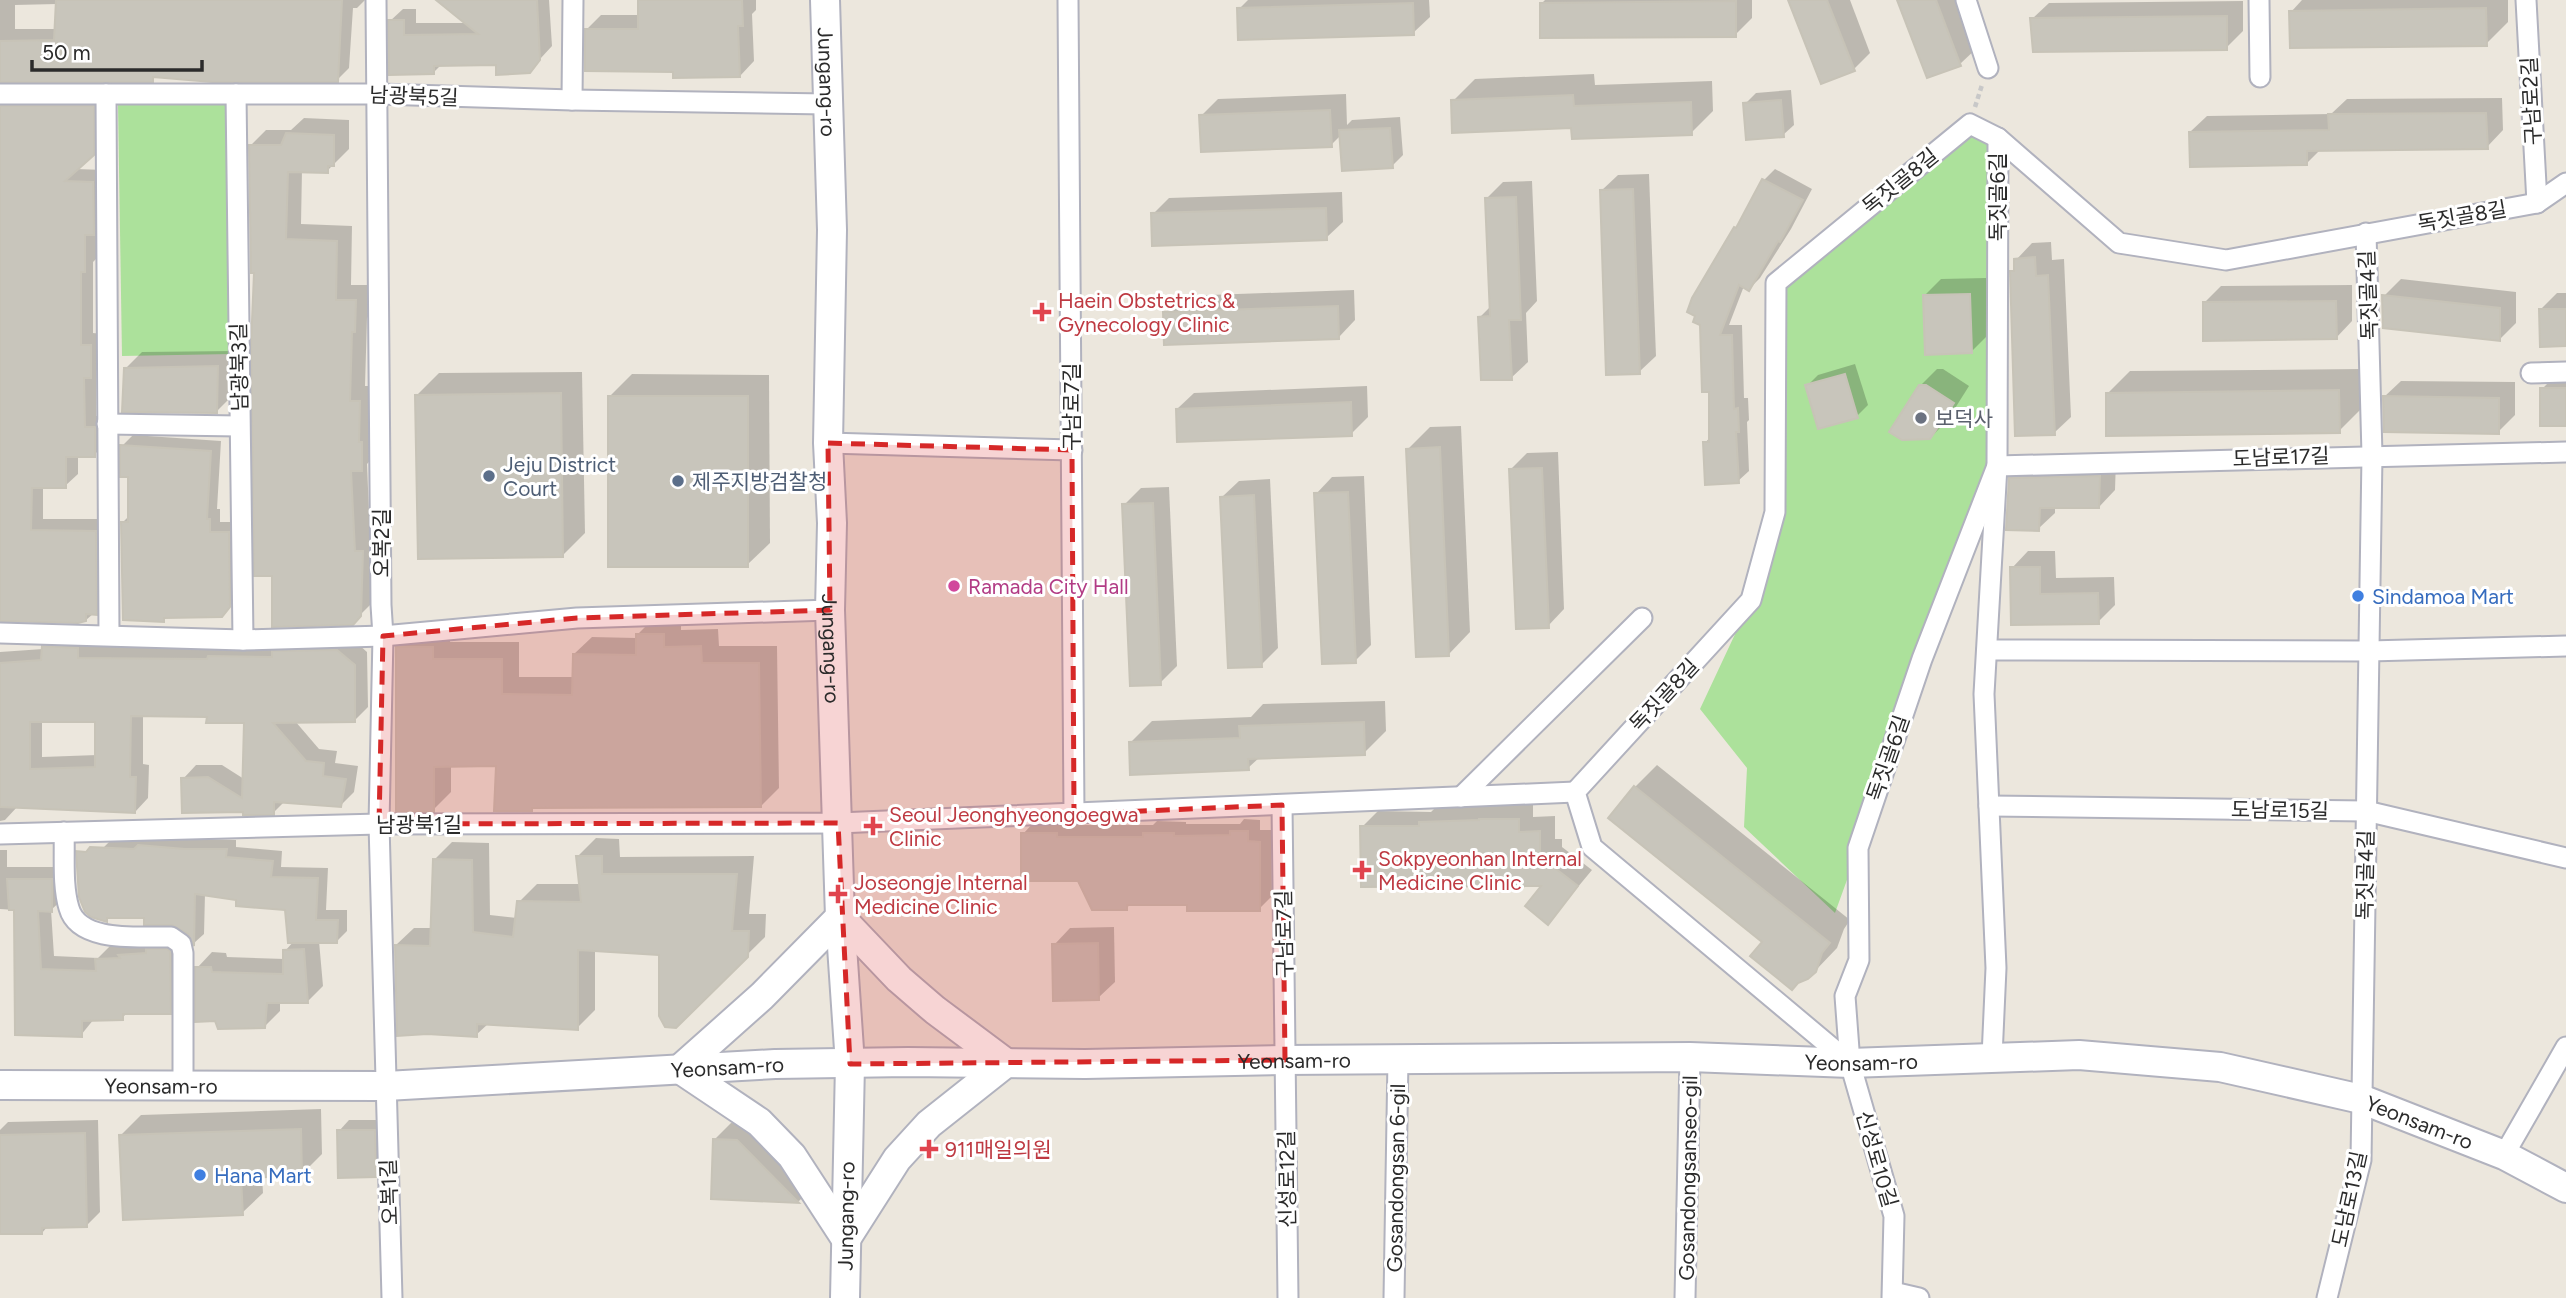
<svg xmlns="http://www.w3.org/2000/svg" width="2566" height="1298" viewBox="0 0 2566 1298" font-family="Figtree,'Noto Sans KR',sans-serif">
	<style>
		.green { fill: #ace19b }
		.shadow { fill: #0003; fill-rule: evenodd }
		.building { fill: #c8c5bb; stroke: #c7c3b7; stroke-width: 2; fill-rule: evenodd }
		.lines { fill: none; stroke-linecap: round; stroke-linejoin: round }
		.street-casing { stroke: #b1b2be; stroke-width: 23 }
		.secondary-casing { stroke: #b1b2be; stroke-width: 32 }
		.path { stroke: #c8c8c8; stroke-width: 4.5; stroke-dasharray: 5 3.5; stroke-linecap: butt }
		.street { stroke: #fff; stroke-width: 19 }
		.secondary { stroke: #fff; stroke-width: 28 }
		.marked { fill: #d62828; fill-opacity: 0.2; stroke: #d62828; stroke-width: 5; stroke-dasharray: 14 9; stroke-linejoin: round }
		.health-dot { fill: #e0444e; stroke: #fff; stroke-width: 2.5 }
		.worship-dot { fill: #6b7280; stroke: #fff; stroke-width: 2.5 }
		.service-dot { fill: #5c6f8a; stroke: #fff; stroke-width: 2.5 }
		.hotel-dot { fill: #d1479c; stroke: #fff; stroke-width: 2.5 }
		.shop-dot { fill: #3f7fe0; stroke: #fff; stroke-width: 2.5 }
		.labels { text-anchor: middle; dominant-baseline: central; stroke-width: 6; stroke-linejoin: round; paint-order: stroke }
		.street-label { font-size: 21px; fill: #2b2b2b; stroke: #fff }
		.health-label { font-size: 21px; fill: #be3a42; stroke: #fff; text-anchor: start }
		.worship-label { font-size: 21px; fill: #5b616d; stroke: #fff; text-anchor: start }
		.service-label { font-size: 21px; fill: #4e5e75; stroke: #fff; text-anchor: start }
		.hotel-label { font-size: 21px; fill: #b23c85; stroke: #fff; text-anchor: start }
		.shop-label { font-size: 21px; fill: #366cbe; stroke: #fff; text-anchor: start }
	</style>
	<rect width="100%" height="100%" fill="#ece7dd"/>
	<!-- green -->
	<g class="green">
		<path d="M227,103l5,251 -110,2 -4,-252z"/>
		<path d="M1970,124l28,14 -1,328 -162,447 -91,-86 3,-59 -47,-59 51,-109 24,-88 1,-229z"/>
	</g>
	<!-- shadow -->
	<g class="shadow">
		<path d="M0,0h365l-8,8h-4l-4,60 -12,12 -181,-4 -4,4h-151v7l105,8v46l-30,28 29,1 1,51 -9,9v28l-4,4v71l10,1 -1,30 -6,6v46l11,-1 -1,28 -12,12h-16v19l-13,12h-22v33h65v82l-22,19 -86,1zM57,4l-1,25h-41v-24z"/>
		<path d="M438,0h111l3,46 -23,25 -32,-7 -56,1 -8,8 -43,-52 13,-12h13v14h51z"/>
		<path d="M639,0h117v10l-4,4 2,47 -14,15 -66,-6 -87,-41 14,-14h38z"/>
		<path d="M1248,0h181l1,17 -17,16 -174,-24z"/>
		<path d="M1545,0h207v18l-17,17 -194,-31z"/>
		<path d="M1790,0h60l20,53 -16,16z"/>
		<path d="M1899,0h60l18,48 -17,16 -32,12z"/>
		<path d="M2302,0h206v22l-22,22 -195,-32z"/>
		<path d="M2243,1v30l-17,17 -194,-29 17,-16z"/>
		<path d="M1594,74l1,11 117,-4 1,30 -22,22 -118,-7 -120,-25 22,-22z"/>
		<path d="M1791,90l3,35 -11,10 -38,-31 11,-11z"/>
		<path d="M1346,94l1,31 5,-5 48,-3 3,38 -11,11 -51,-31 -10,10 -130,-29 17,-17z"/>
		<path d="M2502,98l1,32 -16,17 -166,2 -15,15 -116,-32 17,-16 124,-2 16,-15z"/>
		<path d="M304,118l45,2v29l-22,22 -25,-1 -1,54 51,2 -1,59h20l-1,29 -3,4 -2,68h10l2,67 -10,11 3,72h8l-2,63 -24,24 -78,-48 -19,-304 -4,-126 15,-15h25z"/>
		<path d="M1775,169l37,20 -21,40 -31,49 -11,11 -5,-3 -15,39h13l2,73h4l1,22 -2,2 2,49 -11,10 -33,-38 6,-7 -1,-46 -7,1 38,-168 23,-43z"/>
		<path d="M1649,174l7,182 -17,16 -38,-181 17,-16z"/>
		<path d="M1532,181l5,120 -11,12 2,49 -17,16 -31,-61 11,-11 -5,-107 17,-17z"/>
		<path d="M1342,192l1,30 -17,16 -173,-24 16,-16z"/>
		<path d="M2051,242l1,18 12,-1 7,158 -17,16 -42,-161 4,-4v-8l16,-17z"/>
		<path d="M1986,278l2,57 -17,17 -47,-56 17,-17z"/>
		<path d="M2401,279l115,13v31l-16,16 -116,-43z"/>
		<path d="M2352,285v36l-16,17 -132,-35 17,-17z"/>
		<path d="M1354,290l1,30 -16,17 -174,-24 16,-17z"/>
		<path d="M2557,293h9v52l-26,-35z"/>
		<path d="M234,351l-1,44 -17,17 -91,-43 17,-17z"/>
		<path d="M1855,364l13,41 -11,11 -50,-30 11,-11z"/>
		<path d="M1937,369h6l26,17 -22,35 -17,17 -10,-52z"/>
		<path d="M2361,369v40l-22,22 -231,-38 22,-22z"/>
		<path d="M582,372l3,161 -22,22 -146,-160 22,-22z"/>
		<path d="M2558,373h8v52l-24,-36z"/>
		<path d="M632,374l137,1 1,168 -23,22 -137,-169z"/>
		<path d="M2401,381l114,1v33l-17,17 -114,-35z"/>
		<path d="M1367,386l1,31 -17,17 -174,-25 17,-16z"/>
		<path d="M1461,426l9,206 -22,23 -40,-206 22,-22z"/>
		<path d="M133,435l88,6 -4,68h3v13h19l1,73 -19,20 -54,1 -4,4 -41,-97 7,-7v-41l-7,-29z"/>
		<path d="M1558,452l6,157 -16,17 -37,-157 16,-16z"/>
		<path d="M2116,460l-1,30 -16,17 -44,-1v7l-17,16 -28,-50 17,-17z"/>
		<path d="M1364,476l7,169 -16,16 -39,-167 16,-17z"/>
		<path d="M1270,479l8,169 -17,17 -39,-168 17,-16z"/>
		<path d="M1169,487l8,179 -17,17 -36,-178 17,-17z"/>
		<path d="M2028,551h27l1,27 58,-1 1,28 -17,17 -85,1 -1,-55z"/>
		<path d="M655,617h26v13l37,-1 1,17h58l2,142 -18,18h-226l-4,4 -34,-46 -46,1v27l-18,18 -36,-162 18,-18h35v12h69v35h55v-23l18,-17 45,1v-3z"/>
		<path d="M56,634l35,1v11l128,1 131,-10 17,15 1,55 -13,13 -60,1 24,28 18,2 -2,12 23,3 -4,26 -13,13 -56,-4 -12,12 -28,-3 -62,-31 13,-14h26l22,14 1,-57 -37,-7h-65v49l6,1 -1,33 -13,14 -117,-6 -13,14 -5,1v-169l43,-3zM42,720h55v35l-55,2z"/>
		<path d="M1385,701l1,30 -22,22 -104,4 -12,11 -118,-25 22,-22 99,-4 12,-13z"/>
		<path d="M1657,765l193,155 -6,9 -7,19 -22,23 -51,-30 -129,-154z"/>
		<path d="M1533,804v13l22,-1v23h7v8l30,23 -44,53 -4,-39 -182,-57 16,-16 53,1 5,-5z"/>
		<path d="M1244,819l16,1v10h11l1,66 -13,13 -70,-6h-58l-4,5 -48,-28 -56,-46 12,-13h34v4h84l4,-4 29,1v2h54z"/>
		<path d="M150,835l46,4 40,1v7l46,4 -1,16 47,1 -2,42h21v21l-10,10h-18l4,45 -15,15h-28v10l-15,15 -68,-58 15,-16 14,1 1,4 58,2v-8l9,-10 -7,-32 -82,-15 -1,40 -10,9 -5,-10 -17,-10 -27,-7 -35,1 -4,3 -3,-72 10,-10z"/>
		<path d="M596,838l23,1 1,18 134,-1 -5,58h17l-1,23 -90,89 -14,-73 -66,-4v61l-18,18 -88,-5 -13,12 -80,-90 18,-17h19l1,-68 18,-18 37,1 1,72 27,3 2,-16 18,-18h44l-3,-28z"/>
		<path d="M0,850h7v17h58v30l-14,13 3,46 44,2 12,-12 20,-1 51,-8 2,61 -13,14h-42l-6,6 -28,1 -13,16 -64,-2 -2,-123 -15,-1z"/>
		<path d="M1114,927l1,55 -17,16 -44,-53 16,-17z"/>
		<path d="M321,1109l1,45 -21,21h-39l1,18 -21,20 -121,-78 20,-20z"/>
		<path d="M98,1120l2,92 -13,13 -39,1 -6,7 -42,-1v-102l8,-8z"/>
		<path d="M349,1120h36l1,45 -11,11 -36,-45z"/>
		<path d="M731,1123l23,1 60,62 -15,15 -87,-4 3,-58z"/>
	</g>
	<!-- building -->
	<g class="building">
		<path d="M56,0h286l-4,82h-126l-59,-5v5h-153v-41l54,-1z"/>
		<path d="M436,0h101l3,60 -10,13 -34,2v-10l-62,1v8l-45,1 -1,-55h16v15l74,-1z"/>
		<path d="M638,0h104l1,26h-5l2,51 -67,1v-6l-88,-1v-42h53z"/>
		<path d="M1788,0h39l28,71 -34,13z"/>
		<path d="M1897,0h39l25,66 -34,12z"/>
		<path d="M1736,1v36l-196,1v-35z"/>
		<path d="M1413,3l1,32 -176,5 -1,-32z"/>
		<path d="M2486,8l1,38 -197,2 -1,-37z"/>
		<path d="M2227,16v34l-194,2 -3,-34z"/>
		<path d="M1573,95l1,11 117,-4 1,33 -120,4 -1,-11 -119,5 -1,-33z"/>
		<path d="M1781,100l3,37 -38,3 -3,-37z"/>
		<path d="M0,106h94v49l-29,26 28,1 1,53h-9v37h-4v73h10v33h-7l1,49h10v30h-29v31h-34l-1,42 65,1 1,84 -11,-1v7l-8,2 -78,-2z"/>
		<path d="M1330,110l2,37 -131,5 -2,-37z"/>
		<path d="M2486,113l2,36 -181,2v14l-117,2 -1,-35 140,-2 -1,-16z"/>
		<path d="M1390,128l3,40 -51,3 -3,-41z"/>
		<path d="M286,133l48,2v31h-6v7l-40,-1 -2,67 51,2 -1,59h20l-1,32h-3l-2,69h10l-1,41h3v29h-11l4,80h8l-2,65 -8,9 -81,2v-51h-18l-3,-230 3,-73h-3l-2,-128h32z"/>
		<path d="M1762,179l41,21 -23,42 -2,-1 -29,50 -10,-6 -19,50h12l2,74 4,-1 1,24h-3l3,51 -34,2 -2,-43h6v-50h-7l-2,-67 -7,-3 2,-6 -8,-4 5,-14 42,-71 2,1z"/>
		<path d="M1633,189l7,185 -34,1 -6,-185z"/>
		<path d="M1516,197l5,123h-12l3,60h-31l-3,-63 12,-1 -5,-118z"/>
		<path d="M1326,208l1,32 -175,6 -1,-33z"/>
		<path d="M2035,257l1,19 12,-1 7,160 -40,1 -5,-165h4v-12z"/>
		<path d="M1970,294l2,59 -47,2 -2,-60z"/>
		<path d="M2382,295l118,13v33l-117,-13z"/>
		<path d="M2336,301l1,38 -134,2v-39z"/>
		<path d="M1338,306l1,33 -175,6 -1,-33z"/>
		<path d="M2539,309h27v37l-26,1z"/>
		<path d="M218,366l-1,47 -95,-1 2,-44z"/>
		<path d="M1845,374l13,44 -40,11 -13,-44z"/>
		<path d="M1919,385h7l28,18 -24,36 -28,1 -13,-8z"/>
		<rect x="2540" y="388" width="26" height="38"/>
		<path d="M2339,390l1,43 -234,3v-43z"/>
		<path d="M561,393l2,164 -145,2 -3,-164z"/>
		<rect x="608" y="396" width="140" height="171"/>
		<path d="M2383,396l116,2v36l-115,-2z"/>
		<path d="M1351,402l1,34 -175,6 -1,-33z"/>
		<path d="M120,445l91,6 -4,68h3v13h19l1,75 -8,10 -58,1v4l-41,-2 -2,-98h7v-45h-8z"/>
		<path d="M1440,447l9,209 -33,1 -10,-208z"/>
		<path d="M1542,468l7,160 -33,1 -7,-160z"/>
		<path d="M2100,476l-1,32h-59l-1,23 -33,-1 3,-52z"/>
		<path d="M1348,492l8,171 -34,1 -8,-171z"/>
		<path d="M1254,495l8,172 -34,1 -8,-171z"/>
		<path d="M1153,503l8,182 -31,1 -8,-182z"/>
		<path d="M2010,567h30v27l58,-1 1,31 -88,1z"/>
		<path d="M636,634h28v13l37,-1 1,17h57l2,144 -229,1v3h-38l2,-45 -62,1v45h-38v-165h37v12h69v35l70,1 1,-41 63,1z"/>
		<path d="M42,646l36,2v10l129,1 1,-3 64,1v-6l65,-1 18,15v57l-82,1 33,38 18,2 -1,13 23,3 -5,28 -67,-5v13h-31v-3l-61,1 -1,-35 27,-1 34,21 2,-75h-38l1,-6 -76,-1 -1,61h6l-1,36 -135,-6v-144l41,-3zM30,722h65v45l-65,2z"/>
		<path d="M1364,722l1,33 -117,4 1,11 -119,5 -1,-33 111,-4 -1,-12z"/>
		<path d="M1634,786l196,157 -8,10 -6,19 -8,7 -10,4 -6,7 -42,-34 12,-14 -154,-124z"/>
		<path d="M1479,819h40v13l21,-1v22h7v9l31,24 -30,39 -23,-19 16,-20 -180,1 -1,-61h59v-4l60,-2z"/>
		<path d="M1230,831h18v10l12,1v69h-73v-6h-60v5h-35l-14,-29h-57v-48h36v4h86v-4h31v3l56,-1z"/>
		<path d="M138,845l47,4h42l-1,8 47,4 -2,16 47,1 -2,42h22l-1,23h-49l-3,-33 -49,-4v-6l-41,-6 -1,52 -6,-12 -16,-9h-28v-7h-37v4l-16,-5 -6,-5 -6,-15 -3,-46 10,1 4,-5 44,2z"/>
		<path d="M576,856h26v18h135l-5,57h17l-1,26 -72,71 -11,-1 -6,-11v-61l-81,-5v80l-101,-6v13l-50,-3 -30,2 -2,-91 35,1 3,-87 39,1 1,72 40,5 4,-36 64,1z"/>
		<path d="M7,879h45v33l-14,-1 3,58 55,2 -1,-12 25,-1 -2,-3 28,-2v-4h21l3,2 1,63h-48v6l-41,1v16l-67,-2 -1,-125h-5z"/>
		<path d="M1098,943l1,57 -46,1 -1,-57z"/>
		<path d="M304,949l4,54h-41l-2,25 -47,1 -3,-8 -20,1v-55h16l1,5 71,2v-24z"/>
		<path d="M301,1129l1,47 -61,2 2,37 -120,5 -4,-85z"/>
		<path d="M337,1130h38l1,47 -38,1z"/>
		<path d="M85,1133l2,94 -45,1v6h-42v-99z"/>
		<path d="M713,1139l24,1 62,63 -88,-4z"/>
	</g>
	<g class="lines">
		<defs>
			<g id="street">
				<path d="M376,0l5,605 2,31 -4,188 13,474"/>
				<path d="M1068,0l6,814"/>
				<path d="M1966,0l22,68"/>
				<path d="M2259,0l1,77"/>
				<path d="M2526,0l11,203"/>
				<path d="M0,94h379l193,6 255,4"/>
				<path d="M106,94l3,541"/>
				<path d="M236,94l7,546"/>
				<path d="M572,100l1,-100"/>
				<path d="M2531,373l35,-1"/>
				<path d="M107,424l132,2"/>
				<path d="M828,443l244,7"/>
				<path d="M0,633l243,7 140,-4 194,-18 253,-8"/>
				<path d="M1987,650l382,1 197,-5"/>
				<path d="M1461,797l181,-179"/>
				<path d="M1282,805l6,493"/>
				<path d="M1989,806l377,5 200,47"/>
				<path d="M64,832c1,24 -2,53 5,76 10,36 73,28 102,29l10,7 2,9v132"/>
				<path d="M0,834l379,-10 459,-1 737,-31"/>
				<path d="M1992,1057l4,-89 -12,-274 13,-228 1,-328"/>
				<path d="M1850,1063l-258,-216 -17,-55 176,-192 24,-88 1,-229 194,-159 28,14 121,105 107,17 311,-57 29,-20"/>
				<path d="M2504,1155l62,-108"/>
				<path d="M1893,1292l26,6"/>
				<path d="M1394,1298l4,-239"/>
				<path d="M1685,1298l5,-241"/>
				<path d="M1892,1298l2,-82 -44,-153 -5,-67 14,-36 -1,-112 64,-189 75,-193 569,-14"/>
				<path d="M2327,1298l34,-138 11,-705 -6,-222"/>
			</g>
			<g id="secondary">
				<path id="s1" d="M825,0l7,230 -4,213 4,80 -2,87 10,307 10,147 -5,234"/>
				<path d="M840,917l59,62 36,31 71,53 -77,61 -32,35 -51,80 -54,-83 -33,-34 -79,-53 82,-73z"/>
				<path id="s2" d="M0,1085l386,1 389,-22 133,-2 177,2 200,-4 405,-3 160,6 229,-8 141,12 141,32 143,56 62,33"/>
			</g>
		</defs>
		<!-- street casing -->
		<use href="#street" class="street-casing"/>
		<!-- secondary casing -->
		<use href="#secondary" class="secondary-casing"/>
		<!-- path -->
		<path class="path" d="M1975,107l7,-22"/>
		<!-- street -->
		<use href="#street" class="street"/>
		<!-- secondary -->
		<use href="#secondary" class="secondary"/>
	</g>
	<!-- marked area -->
	<path class="marked" d="M828,443l244,7 2,364 208,-9 3,255 -435,4 -12,-241 -459,1 4,-188 194,-18 253,-8z"/>
	<!-- markers -->
	<g class="health-dot">
		<path d="M1038.5 301.5h7v7h7v7h-7v7h-7v-7h-7v-7h7z"/>
		<path d="M869.5 815.5h7v7h7v7h-7v7h-7v-7h-7v-7h7z"/>
		<path d="M1358.5 859.5h7v7h7v7h-7v7h-7v-7h-7v-7h7z"/>
		<path d="M834.5 883.5h7v7h7v7h-7v7h-7v-7h-7v-7h7z"/>
		<path d="M925.5 1138.5h7v7h7v7h-7v7h-7v-7h-7v-7h7z"/>
	</g>
	<circle class="worship-dot" cx="1921" cy="418" r="7"/>
	<g class="service-dot">
		<circle cx="489" cy="476" r="7"/>
		<circle cx="678" cy="481" r="7"/>
	</g>
	<circle class="hotel-dot" cx="954" cy="586" r="7"/>
	<g class="shop-dot">
		<circle cx="2358" cy="596" r="7"/>
		<circle cx="200" cy="1175" r="7"/>
	</g>
	<g class="labels">
		<!-- street labels -->
		<g class="street-label">
			<text stroke="none"><textPath href="#s1" startOffset="82">Jungang-ro</textPath></text>
			<text transform="translate(414 96) rotate(2)">남광북5길</text>
			<text transform="translate(2531 101) rotate(-93)">구남로2길</text>
			<text transform="translate(1900 181) rotate(-39)">독짓골8길</text>
			<text transform="translate(1997 197) rotate(-90)">독짓골6길</text>
			<text transform="translate(2462 216) rotate(-10)">독짓골8길</text>
			<text transform="translate(2368 295) rotate(-92)">독짓골4길</text>
			<text transform="translate(239 367) rotate(-91)">남광북3길</text>
			<text transform="translate(1071 407) rotate(-90)">구남로7길</text>
			<text transform="translate(2281 457) rotate(-2)">도남로17길</text>
			<text transform="translate(381 543) rotate(-90)">오복2길</text>
			<text stroke="none"><textPath href="#s1" startOffset="649">Jungang-ro</textPath></text>
			<text transform="translate(1664 695) rotate(-47)">독짓골8길</text>
			<text transform="translate(1888 758) rotate(-71)">독짓골6길</text>
			<text transform="translate(2280 810) rotate(1)">도남로15길</text>
			<text x="419" y="824">남광북1길</text>
			<text transform="translate(2365 875) rotate(-89)">독짓골4길</text>
			<text transform="translate(1284 934) rotate(-91)">구남로7길</text>
			<text stroke="none"><textPath href="#s2" startOffset="1295">Yeonsam-ro</textPath></text>
			<text stroke="none"><textPath href="#s2" startOffset="1862">Yeonsam-ro</textPath></text>
			<text stroke="none"><textPath href="#s2" startOffset="728">Yeonsam-ro</textPath></text>
			<text stroke="none"><textPath href="#s2" startOffset="161">Yeonsam-ro</textPath></text>
			<text stroke="none"><textPath href="#s2" startOffset="2429">Yeonsam-ro</textPath></text>
			<text transform="translate(1877 1159) rotate(74)">신성로10길</text>
			<text transform="translate(1396 1178) rotate(-89)">Gosandongsan 6-gil</text>
			<text transform="translate(1688 1178) rotate(-89)">Gosandongsanseo-gil</text>
			<text transform="translate(1287 1179) rotate(-91)">신성로12길</text>
			<text transform="translate(389 1192) rotate(-92)">오복1길</text>
			<text transform="translate(2349 1199) rotate(-78)">도남로13길</text>
			<text transform="translate(846 1216) rotate(-89)">Jungang-ro</text>
		</g>
		<!-- health labels -->
		<g class="health-label">
			<text x="1058" y="300">Haein Obstetrics &amp;<tspan x="1058" dy="24">Gynecology Clinic</tspan></text>
			<text x="889" y="814">Seoul Jeonghyeongoegwa<tspan x="889" dy="24">Clinic</tspan></text>
			<text x="1378" y="858">Sokpyeonhan Internal<tspan x="1378" dy="24">Medicine Clinic</tspan></text>
			<text x="854" y="882">Joseongje Internal<tspan x="854" dy="24">Medicine Clinic</tspan></text>
			<text x="945" y="1149">911매일의원</text>
		</g>
		<!-- worship labels -->
		<g class="worship-label">
			<text x="1935" y="418">보덕사</text>
		</g>
		<!-- service labels -->
		<g class="service-label">
			<text x="503" y="464">Jeju District<tspan x="503" dy="24">Court</tspan></text>
			<text x="692" y="481">제주지방검찰청</text>
		</g>
		<!-- hotel labels -->
		<g class="hotel-label">
			<text x="968" y="586">Ramada City Hall</text>
		</g>
		<!-- shop labels -->
		<g class="shop-label">
			<text x="2372" y="596">Sindamoa Mart</text>
			<text x="214" y="1175">Hana Mart</text>
		</g>
	</g>
	<!-- scale -->
	<path d="M32 60v10h170v-10" fill="none" stroke="#2b2b2b" stroke-width="3.5"/>
	<text x="42" y="60" font-size="21" fill="#2b2b2b" stroke="#ffffff" stroke-width="5" paint-order="stroke">50 m</text>
</svg>
